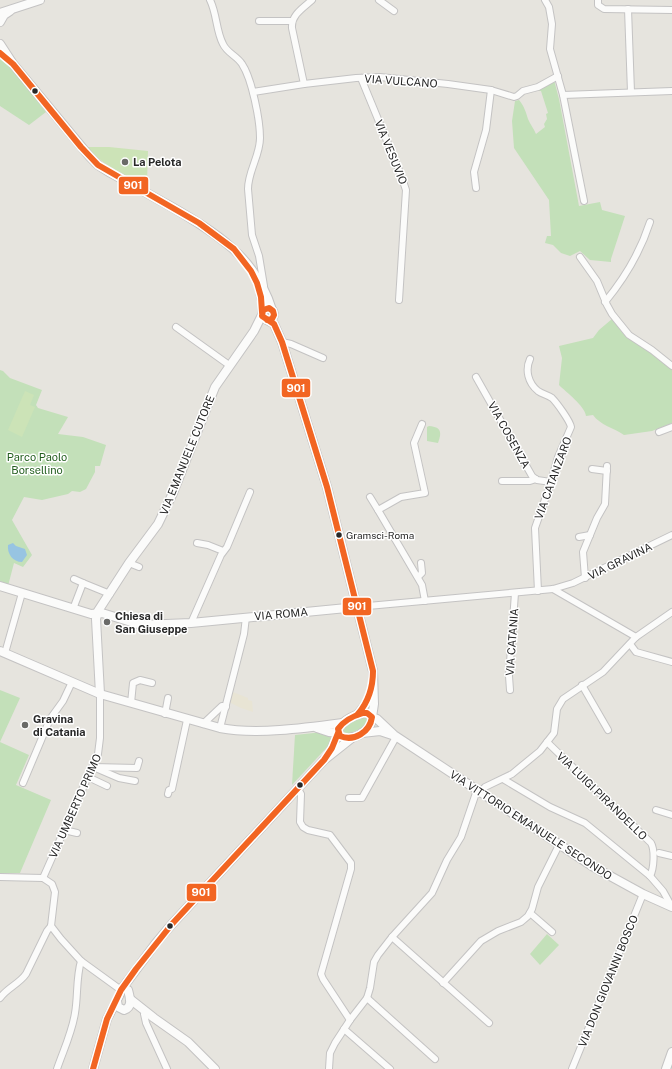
<svg xmlns="http://www.w3.org/2000/svg" width="672" height="1069" viewBox="0 0 672 1069" font-family="'Public Sans',sans-serif">
	<style>
		.education { fill: #e8e4d4 }
		.green { fill: #c3e0b9 }
		.pitch { fill: #cce3b7 }
		.water { fill: #97c4e2 }
		.lines { fill: none; stroke-linecap: round; stroke-linejoin: round }
		.street-casing { stroke: #c4c3c3; stroke-width: 8 }
		.secondary-casing { stroke: #c4c3c3; stroke-width: 10 }
		.street { stroke: #fbfbfa; stroke-width: 6 }
		.secondary { stroke: #fbfbfa; stroke-width: 8 }
		.bus-1-casing { stroke: #fff; stroke-width: 9 }
		.bus-1 { stroke: #f26522; stroke-width: 6 }
		.bus-dot { fill: #282828; stroke: #fff; stroke-width: 1.5 }
		.poi-dot { fill: #6a6a68; stroke: #fff; stroke-width: 1.5 }
		.labels { text-anchor: middle; dominant-baseline: central; stroke-width: 3; stroke-linejoin: round; paint-order: stroke }
		.bus-label { font-size: 10px; fill: #282828; stroke: #fff; text-anchor: start }
		.street-label { font-size: 11px; fill: #282828; stroke: #fff }
		.poi-label { font-size: 11px; font-weight: bold; fill: #282828; stroke: #fff; text-anchor: start }
		.park-label { font-size: 11px; fill: #235e1f; stroke: #fff }
		.line-badge { stroke: #fff; stroke-width: 1.5 }
		.badge-label { font-size: 11px; text-anchor: middle; font-weight: bold; fill: #fff }
	</style>
	<rect width="100%" height="100%" fill="#e6e4de"/>
	<!-- education -->
	<path class="education" d="M233,692l15,6v2l4,1 1,11 -12,-4 -12,-6z"/>
	<!-- green -->
	<g class="green">
		<path d="M0,56l5,4 41,52 -17,13 -29,-19z"/>
		<path d="M554,80l5,19 20,107 21,-4 2,8 23,6 -14,43v3l-21,-2 -10,-9 -10,5 -9,-3 -8,-8 -8,-2 2,-7h4l-2,-36 -35,-52 -2,-27 3,-20 4,-1c5,6 7,12 9,19 2,5 6,10 8,15l9,-7 -1,-3 3,-5 -1,-5 2,-1 -7,-22h-2l1,-3z"/>
		<path d="M612,319l15,18 23,14 22,18v54l-20,8 -28,4c-10,-7 -24,-10 -31,-20l-7,1c-1,-10 -20,-24 -27,-31l3,-27 -3,-12 34,-8 6,-8z"/>
		<path d="M0,370l3,1 7,7 32,12 -6,15 2,3 30,9 -10,17 25,3 23,8 -6,21h-5v6l-9,17 -6,3 -8,-1 -4,3 -26,6 -18,-3 -12,23 20,35 -9,12 -9,-4 -6,23 -6,-2 -2,-3z"/>
		<path d="M429,426c14,1 12,8 9,17l-11,-2v-14z"/>
		<path d="M0,690l20,8 -20,44 29,13 -13,30 35,15 -31,73h-20z"/>
		<path d="M362,716l6,3 -2,7 -17,8 -5,1 -3,-5 2,-5z"/>
		<path d="M323,732l7,2 1,6 -1,4 -38,41 3,-50z"/>
		<path d="M547,934l12,11 -19,20 -10,-11z"/>
	</g>
	<!-- pitch -->
	<g class="pitch">
		<path d="M87,147h22l39,4 -1,32 -5,-2 -5,1c-18,-10 -37,-19 -50,-35z"/>
		<path d="M25,391l9,4 -4,10 5,2 -13,30 -14,-7z"/>
	</g>
	<!-- water -->
	<path class="water" d="M13,543l3,3 9,3 2,6 -5,7c-9,0 -15,-8 -14,-17z"/>
	<g class="lines">
		<defs>
			<g id="street">
				<path d="M210,0c7,14 6,31 13,44 4,9 14,12 19,20 10,15 18,56 18,74 0,18 -12,33 -12,51l4,46 7,21 5,30"/>
				<path d="M379,0l15,11"/>
				<path d="M545,0l4,7 3,17 -2,25 13,46 109,-4"/>
				<path d="M598,0v5l6,4 68,1"/>
				<path d="M628,9l3,83"/>
				<path d="M259,21h33"/>
				<path d="M361,78l40,97 5,15 -7,110"/>
				<path d="M304,84l-12,-56c-1,-13 11,-20 20,-28"/>
				<path d="M253,92l51,-8 52,-6 24,-1 68,7 43,6 23,7 3,-1 6,-5 15,-4 20,-11"/>
				<path d="M563,95l21,106"/>
				<path d="M476,188l-2,-16 12,-42 5,-40"/>
				<path d="M580,257l17,24 10,24 5,9 17,21 23,15 20,16"/>
				<path d="M605,302c19,-23 36,-52 45,-80"/>
				<path d="M176,327l53,38"/>
				<path d="M282,342l9,2 32,14"/>
				<path d="M530,359c-5,11 -2,24 8,32 4,3 10,4 14,7 5,5 18,23 19,29l-13,30 -9,31 -14,40 3,63"/>
				<path d="M476,377l56,99 5,4 14,2"/>
				<path d="M422,424l-8,19 11,50 -24,4 -23,13 44,75 3,16"/>
				<path d="M659,432l13,-5"/>
				<path d="M592,469l15,2"/>
				<path d="M502,481h28l6,-2"/>
				<path d="M370,497l8,13"/>
				<path d="M579,537l11,-2"/>
				<path d="M197,543l11,2 15,6"/>
				<path d="M129,563l10,4"/>
				<path d="M418,577l4,-4 -1,-10"/>
				<path d="M585,578l-2,-26 14,-34 8,-14 2,-38"/>
				<path d="M74,579l9,4"/>
				<path d="M553,589l83,48"/>
				<path d="M357,607l196,-18 20,-6 99,-48"/>
				<path d="M73,609l10,-26 27,11"/>
				<path d="M191,623l30,-68 6,-8 23,-55"/>
				<path d="M630,644l6,8 36,10"/>
				<path d="M5,653l17,-60"/>
				<path d="M582,685l26,45"/>
				<path d="M510,690l-1,-14 6,-83"/>
				<path d="M131,703l2,-20 7,-3 12,3"/>
				<path d="M165,714l3,-16"/>
				<path d="M203,724l19,-18 4,1"/>
				<path d="M220,728l24,-94 2,-17"/>
				<path d="M547,742l104,101c4,7 3,26 -1,33"/>
				<path d="M93,767l44,1 2,-7"/>
				<path d="M98,769l21,9 16,3"/>
				<path d="M88,777l19,9"/>
				<path d="M503,779l47,28 35,16 65,53 13,15 9,16"/>
				<path d="M23,783l27,-64 13,-18 9,-19"/>
				<path d="M298,789l3,5 -1,28 3,5 5,3 22,5 21,28v6l-30,105 2,5 27,41"/>
				<path d="M480,792l5,-5 27,-13 28,-23 14,-18 3,-24 6,-10 40,-27 33,-35 36,-25"/>
				<path d="M168,794l1,-4 3,-1 15,-69"/>
				<path d="M349,798h13l34,-61"/>
				<path d="M656,810l16,5"/>
				<path d="M64,830l13,3"/>
				<path d="M659,853l13,3"/>
				<path d="M0,877l43,1 9,6 3,8 -4,34 10,13 20,22 40,29"/>
				<path d="M43,878l55,-124 2,-16v-44"/>
				<path d="M530,913l22,19"/>
				<path d="M392,937l97,86"/>
				<path d="M443,983l38,-42 17,-10 23,-9 7,-6 4,-7 6,-22 21,-42"/>
				<path d="M0,998c7,-10 19,-14 26,-24l21,-43 4,-5"/>
				<path d="M367,998l68,61"/>
				<path d="M144,1014l2,9 21,46"/>
				<path d="M344,1029l46,40"/>
				<path d="M57,1069c6,-18 15,-36 18,-56 3,-17 1,-35 6,-52"/>
				<path d="M329,1069l1,-16 5,-10 15,-23 17,-22 3,-10 4,-26 4,-7 14,-18 40,-44 15,-33 14,-23 16,-47"/>
				<path d="M572,1069l71,-175"/>
			</g>
			<g id="secondary">
				<path d="M0,13l40,-13"/>
				<path d="M0,22l4,-7 6,-4"/>
				<path d="M0,44l13,20 77,93 8,8 11,7c21,11 41,23 61,34 45,26 86,51 102,104"/>
				<path d="M259,287l3,14v11"/>
				<path d="M267,320l5,-1 2,-4 -1,-4 -4,-3 -6,2 -1,6 3,3 9,5 8,18 45,145 46,184 1,33 -2,13 5,2 17,16 198,131 51,28 29,13"/>
				<path d="M0,586l91,28 11,-1 39,12 50,-2 166,-16"/>
				<path d="M0,651l100,43 120,34c36,7 86,0 123,-5"/>
				<path d="M100,694l-4,-75 2,-8 31,-48 29,-39 15,-31 42,-106 39,-56 8,-16"/>
				<path d="M367,713l5,4c1,14 -22,26 -32,19l-2,-7c5,-9 19,-16 29,-16z"/>
				<path d="M358,714l10,-13 5,-13"/>
				<path d="M317,728l12,4 9,1 -6,15 -3,5"/>
				<path d="M362,733l18,-2 12,4"/>
				<path d="M130,999l24,19 34,24 27,27"/>
				<path d="M117,1001l1,6 6,3c9,-3 6,-12 4,-20l-4,-2h-2"/>
				<path d="M93,1069l14,-50 12,-23 2,-6 35,-47 16,-19 152,-164 29,-23"/>
				<path d="M666,1069l6,-17"/>
			</g>
		</defs>
		<!-- street casing -->
		<use href="#street" class="street-casing"/>
		<!-- secondary casing -->
		<use href="#secondary" class="secondary-casing"/>
		<!-- street -->
		<use href="#street" class="street"/>
		<!-- secondary -->
		<use href="#secondary" class="secondary"/>
		<defs>
			<g id="bus-1">
				<path d="M0,53l13,11 68,83 17,18 101,58 35,26 17,22 6,12 4,14 1,15"/>
				<path d="M267,320l5,-1 2,-4 -1,-4 -4,-3 -6,2 -1,6 12,8 8,18 45,145 46,184c0,17 -4,30 -15,43"/>
				<path d="M363,713h4l5,4c-2,15 -18,25 -32,19l-2,-7c6,-9 15,-13 25,-16z"/>
				<path d="M93,1069l14,-50 14,-29 15,-21 36,-45 152,-164 8,-12 6,-15"/>
			</g>
		</defs>
		<!-- bus-1 casing -->
		<use href="#bus-1" class="bus-1-casing"/>
		<!-- bus-1 -->
		<use href="#bus-1" class="bus-1"/>
	</g>
	<!-- markers -->
	<g class="bus-dot">
		<circle cx="35" cy="91" r="3.5"/>
		<circle cx="339" cy="535" r="3.5"/>
		<circle cx="300" cy="785" r="3.5"/>
		<circle cx="170" cy="926" r="3.5"/>
	</g>
	<g class="poi-dot">
		<circle cx="125" cy="162" r="4"/>
		<circle cx="107" cy="622" r="4"/>
		<circle cx="25" cy="725" r="4"/>
	</g>
	<g class="labels">
		<!-- bus labels -->
		<g class="bus-label">
			<text x="346" y="535">Gramsci-Roma</text>
		</g>
		<!-- street labels -->
		<g class="street-label">
			<text transform="translate(401 81) rotate(4)">VIA VULCANO</text>
			<text transform="translate(391 152) rotate(68)">VIA VESUVIO</text>
			<text transform="translate(509 435) rotate(61)">VIA COSENZA</text>
			<text transform="translate(187 455) rotate(-68)">VIA EMANUELE CUTORE</text>
			<text transform="translate(553 478) rotate(-70)">VIA CATANZARO</text>
			<text transform="translate(620 561) rotate(-26)">VIA GRAVINA</text>
			<text transform="translate(281 614) rotate(-5)">VIA ROMA</text>
			<text transform="translate(512 642) rotate(-86)">VIA CATANIA</text>
			<text transform="translate(602 796) rotate(44)">VIA LUIGI PIRANDELLO</text>
			<text transform="translate(75 806) rotate(-66)">VIA UMBERTO PRIMO</text>
			<text transform="translate(531 825) rotate(33)">VIA VITTORIO EMANUELE SECONDO</text>
			<text transform="translate(608 981) rotate(-68)">VIA DON GIOVANNI BOSCO</text>
		</g>
		<!-- poi labels -->
		<g class="poi-label">
			<text x="133" y="162">La Pelota</text>
			<text x="115" y="616">Chiesa di<tspan x="115" dy="13">San Giuseppe</tspan></text>
			<text x="33" y="719">Gravina<tspan x="33" dy="13">di Catania</tspan></text>
		</g>
		<!-- park labels -->
		<g class="park-label">
			<text x="37" y="457">Parco Paolo<tspan x="37" dy="13">Borsellino</tspan></text>
		</g>
	</g>
	<g class="line-badge">
		<rect x="118" y="176" width="31" height="19" rx="4" fill="#f26522"/>
		<rect x="281" y="378" width="30" height="20" rx="4" fill="#f26522"/>
		<rect x="342" y="597" width="30" height="19" rx="4" fill="#f26522"/>
		<rect x="186" y="883" width="31" height="19" rx="4" fill="#f26522"/>
	</g>
	<g class="badge-label">
		<text x="133" y="189">901</text>
		<text x="296" y="392">901</text>
		<text x="357" y="610">901</text>
		<text x="201" y="896">901</text>
	</g>
</svg>
